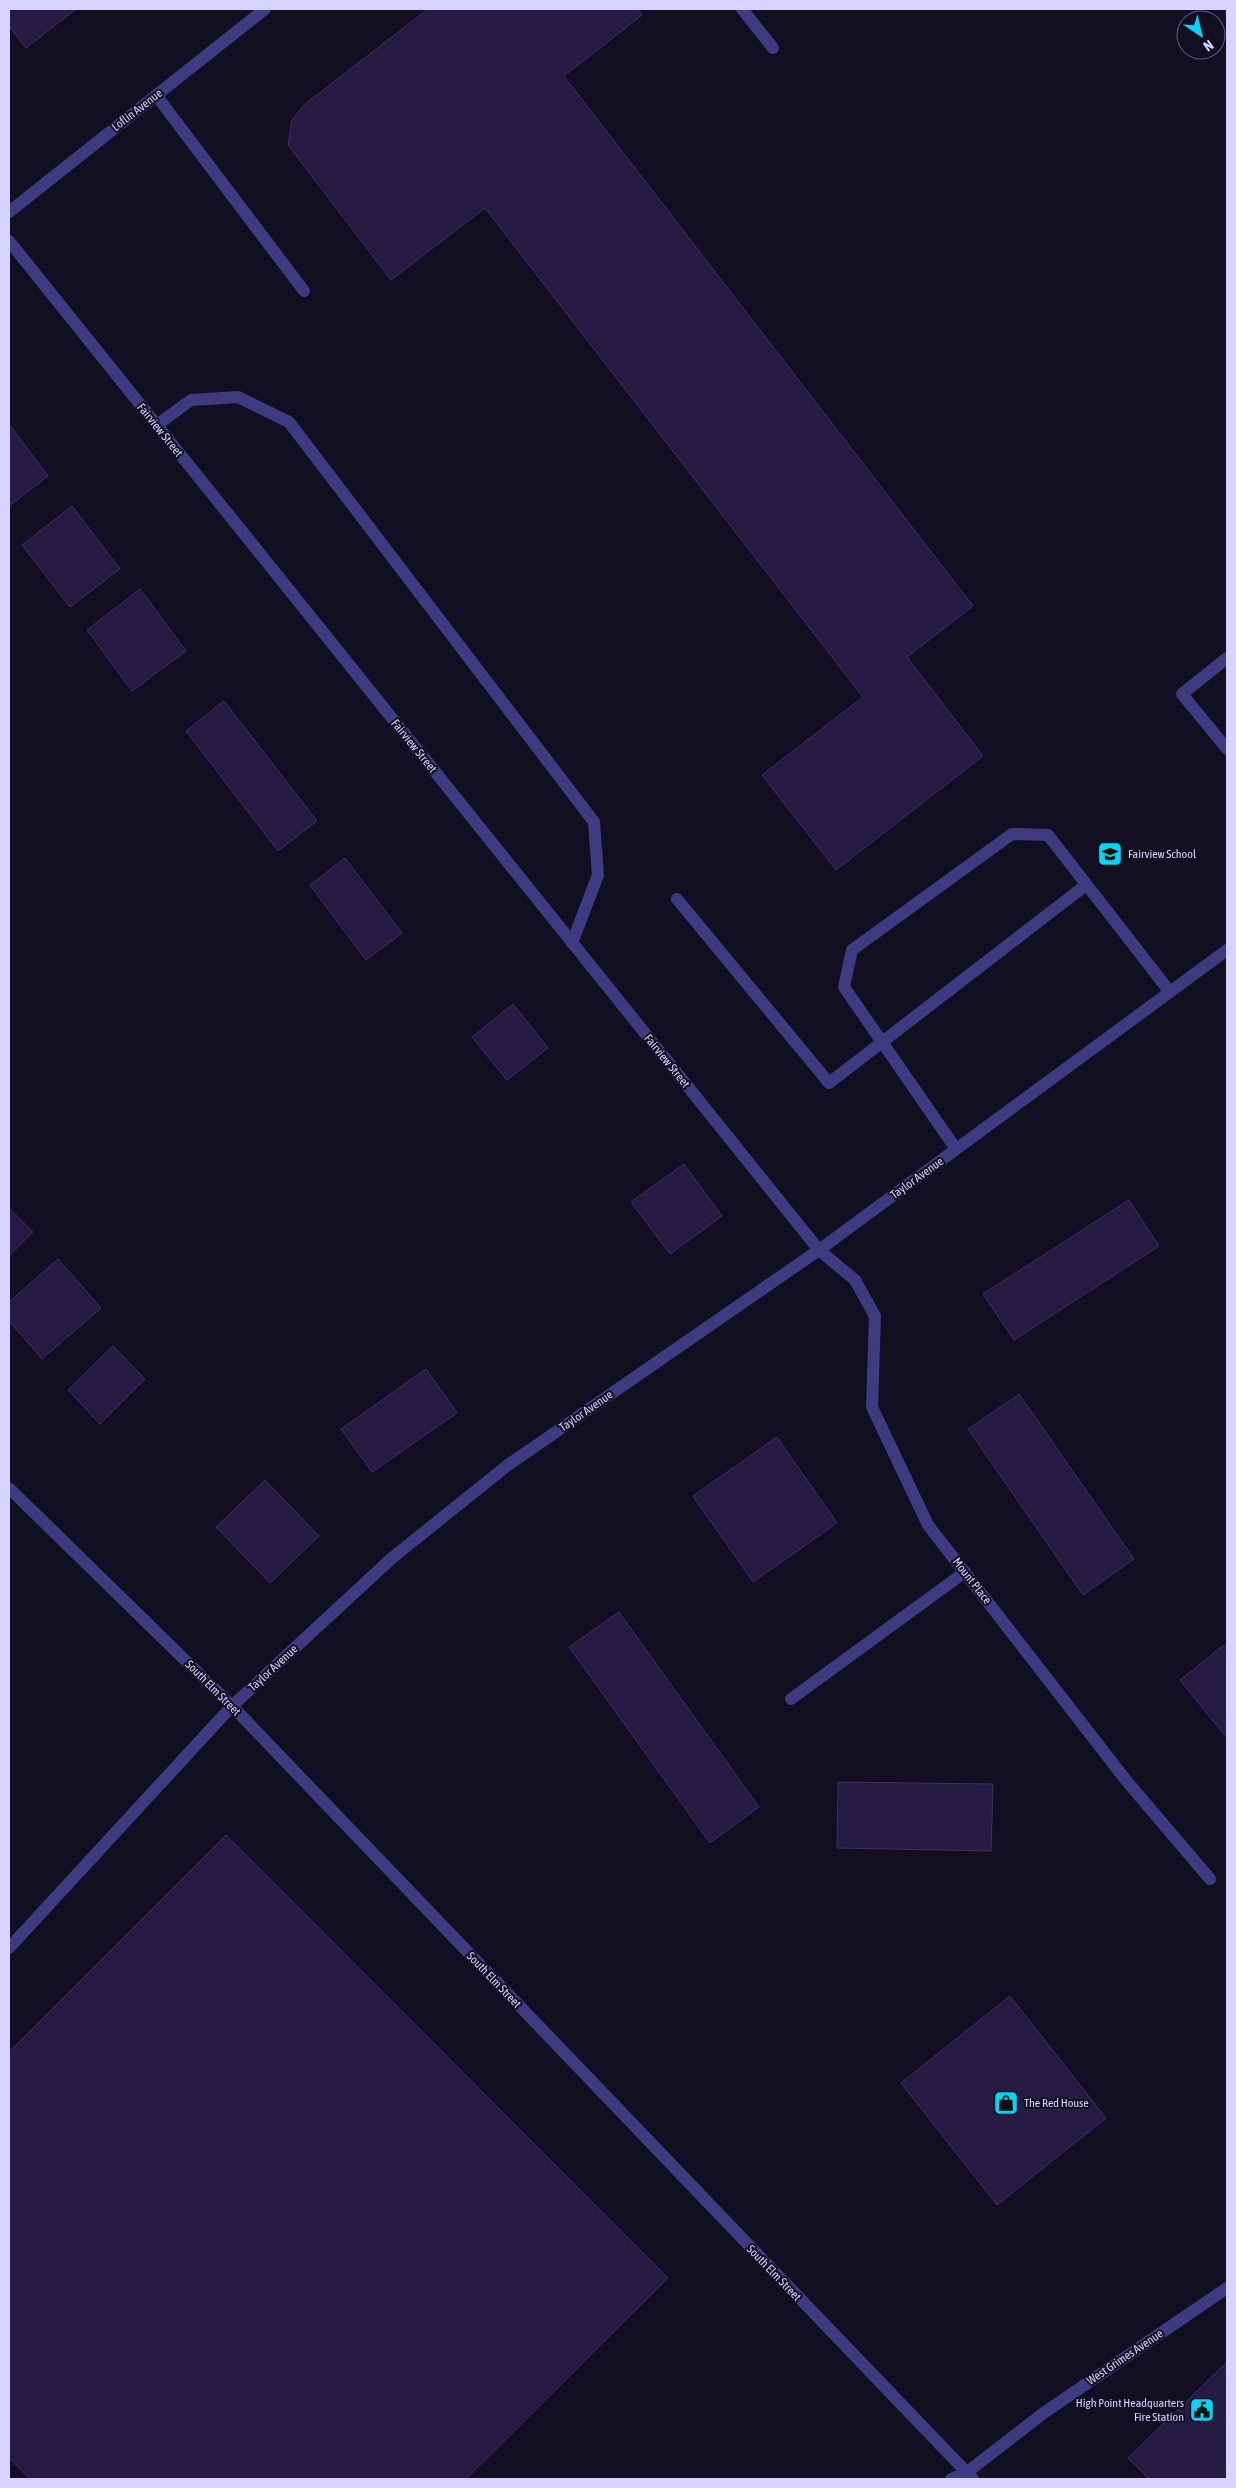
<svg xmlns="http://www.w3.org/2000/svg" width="1236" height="2488" viewBox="0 0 1236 2488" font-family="'Asap Condensed',sans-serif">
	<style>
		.building { fill: #251b43; stroke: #3d2e6e }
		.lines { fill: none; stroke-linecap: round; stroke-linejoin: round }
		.service { stroke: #403b80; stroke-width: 12 }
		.minor { stroke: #403b80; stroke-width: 12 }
		.tertiary { stroke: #403b80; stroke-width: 12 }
		.labels { text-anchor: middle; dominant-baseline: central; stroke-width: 4; stroke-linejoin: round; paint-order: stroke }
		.street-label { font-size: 12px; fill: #d8d2fe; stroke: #130f23 }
		.poi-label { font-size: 12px; fill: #d8d2fe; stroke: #130f23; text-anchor: start }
	</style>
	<rect width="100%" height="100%" fill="#130f23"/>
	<!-- building -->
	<g class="building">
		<path d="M9,9h67l-50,39 -17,-22z"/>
		<path d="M428,9h210l4,6 -78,61 409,530 -66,51 76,99 -147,114 -74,-95 101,-78 -378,-489 -94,72 -103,-135 4,-25 13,-16z"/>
		<path d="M9,424l39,52 -39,30z"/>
		<path d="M72,506l48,63 -50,38 -48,-62z"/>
		<path d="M140,589l46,62 -54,40 -45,-61z"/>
		<path d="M224,701l93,120 -39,30 -92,-120z"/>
		<path d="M345,858l57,75 -36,27 -56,-75z"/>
		<path d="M513,1004l35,44 -41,32 -35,-43z"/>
		<path d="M684,1164l38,52 -52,38 -39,-52z"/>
		<path d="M1129,1200l30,46 -145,94 -31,-46z"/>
		<path d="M9,1208l24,24 -24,24z"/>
		<path d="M58,1259l43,49 -59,51 -33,-38v-19z"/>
		<path d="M113,1346l32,33 -45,45 -32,-34z"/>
		<path d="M426,1369l31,44 -85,59 -31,-43z"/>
		<path d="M1019,1394l115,165 -51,36 -115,-166z"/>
		<path d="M777,1437l60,86 -84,59 -60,-86z"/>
		<path d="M265,1480l54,56 -49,47 -54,-56z"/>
		<path d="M619,1612l140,195 -49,36 -141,-196z"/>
		<path d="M1224,1645l3,3v90l-47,-58z"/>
		<path d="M838,1782l155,2 -2,67 -154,-3z"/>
		<path d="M226,1835l442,443 -202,201h-436l-21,-21v-406z"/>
		<path d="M1010,1996l96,122 -109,87 -96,-122z"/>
		<path d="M1227,2362v117h-78l-21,-21z"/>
	</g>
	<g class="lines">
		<!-- service -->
		<g class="service">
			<path d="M742,9l31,39"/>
			<path d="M156,95l148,196"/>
			<path d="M157,425l34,-25 47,-3 51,25 305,400 4,53 -26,68"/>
			<path d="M1227,658l-45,36 45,55"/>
			<path d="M677,899l152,184 257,-198"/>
			<path d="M956,1149l-112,-162 8,-37 160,-116 36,1 122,157"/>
			<path d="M791,1699l174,-127"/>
		</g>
		<!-- minor -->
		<g class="minor">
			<path d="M9,212l256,-203"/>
			<path d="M9,241l810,1009 36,30 20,36 -3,91 56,118 197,254 85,100"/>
			<path d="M951,2479l15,-6 79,-61 182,-124"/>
		</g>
		<!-- tertiary -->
		<g class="tertiary">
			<path d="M9,1488l223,218 741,773"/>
			<path d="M9,1948l223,-242 160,-148 116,-93 311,-215 408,-300"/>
		</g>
	</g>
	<!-- icons -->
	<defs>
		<symbol id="school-square" viewBox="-11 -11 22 22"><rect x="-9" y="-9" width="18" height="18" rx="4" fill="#07d4f4" stroke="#130f23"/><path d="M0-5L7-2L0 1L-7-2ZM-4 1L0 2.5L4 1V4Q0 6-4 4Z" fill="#111"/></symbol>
		<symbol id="shop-square" viewBox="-11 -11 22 22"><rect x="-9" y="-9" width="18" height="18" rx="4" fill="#07d4f4" stroke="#130f23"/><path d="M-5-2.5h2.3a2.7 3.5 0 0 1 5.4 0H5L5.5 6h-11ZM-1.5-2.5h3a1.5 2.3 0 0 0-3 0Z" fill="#111"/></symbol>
		<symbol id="civic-square" viewBox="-11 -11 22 22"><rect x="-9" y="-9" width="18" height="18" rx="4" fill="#07d4f4" stroke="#130f23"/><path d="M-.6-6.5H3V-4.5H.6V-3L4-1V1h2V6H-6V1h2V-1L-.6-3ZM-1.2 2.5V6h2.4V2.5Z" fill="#111"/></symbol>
	</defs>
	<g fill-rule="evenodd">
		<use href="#school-square" x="1096" y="840" width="28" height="28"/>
		<use href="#shop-square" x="992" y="2089" width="28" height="28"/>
		<use href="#civic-square" x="1188" y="2396" width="28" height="28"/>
	</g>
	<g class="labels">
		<!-- street labels -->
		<g class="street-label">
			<text transform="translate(137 110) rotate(-38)">Loflin Avenue</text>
			<text transform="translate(160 430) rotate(51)">Fairview Street</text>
			<text transform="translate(414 746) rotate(51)">Fairview Street</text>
			<text transform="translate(667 1061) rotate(51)">Fairview Street</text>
			<text transform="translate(917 1178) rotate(-36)">Taylor Avenue</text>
			<text transform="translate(586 1411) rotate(-35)">Taylor Avenue</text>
			<text transform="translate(972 1581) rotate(52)">Mount Place</text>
			<text transform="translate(273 1668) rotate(-43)">Taylor Avenue</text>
			<text transform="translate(213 1688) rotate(45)">South Elm Street</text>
			<text transform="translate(494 1980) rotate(46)">South Elm Street</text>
			<text transform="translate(774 2273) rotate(46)">South Elm Street</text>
			<text transform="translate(1125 2357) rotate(-34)">West Grimes Avenue</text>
		</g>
		<!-- poi labels -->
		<g class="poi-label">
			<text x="1128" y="854">Fairview School</text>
			<text x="1024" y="2103">The Red House</text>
			<text x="1184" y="2403" text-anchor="end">High Point Headquarters<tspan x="1184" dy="14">Fire Station</tspan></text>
		</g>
	</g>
	<!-- border -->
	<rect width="1236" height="2488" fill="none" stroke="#d8d2fe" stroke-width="20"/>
	<!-- north arrow -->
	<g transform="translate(1201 35) rotate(145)"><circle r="24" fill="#130f23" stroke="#625d7b"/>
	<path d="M0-4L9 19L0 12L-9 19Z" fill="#07d4f4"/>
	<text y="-8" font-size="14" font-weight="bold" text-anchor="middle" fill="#d8d2fe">N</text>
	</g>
</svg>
